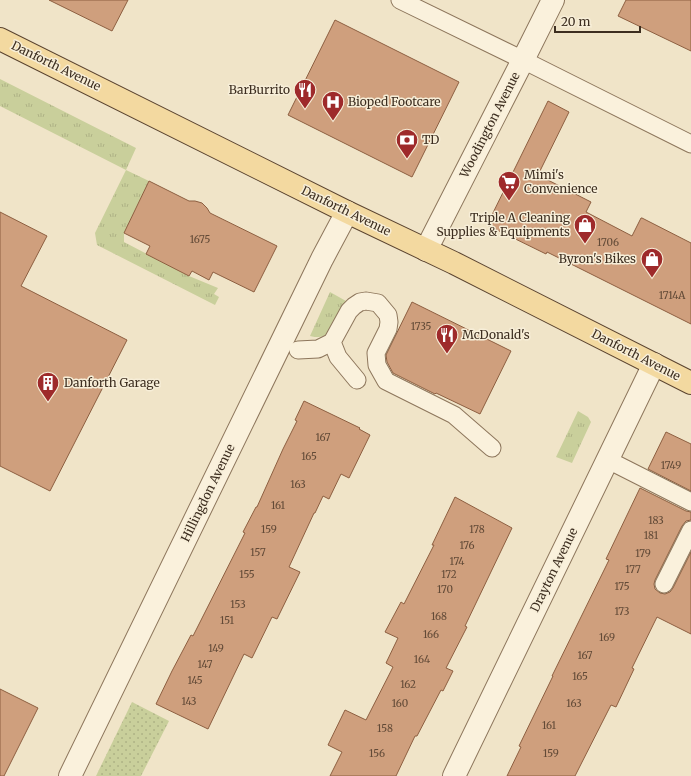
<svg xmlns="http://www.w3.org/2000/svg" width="691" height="776" viewBox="0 0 691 776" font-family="Merriweather,serif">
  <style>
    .grass { fill: url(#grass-tufts) }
    .park { fill: url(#park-dots) }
    .building { fill: #cf9f7d; stroke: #8d5f41 }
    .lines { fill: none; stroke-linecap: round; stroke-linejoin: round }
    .lane-casing { stroke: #8d765c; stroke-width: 19 }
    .street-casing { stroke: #8d765c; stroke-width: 24 }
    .primary-casing { stroke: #5b4430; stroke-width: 24 }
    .lane { stroke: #faf1dc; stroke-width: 17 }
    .street { stroke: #faf1dc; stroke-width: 22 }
    .primary { stroke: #f3d9a0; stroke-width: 22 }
    .labels { text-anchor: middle; stroke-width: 3; stroke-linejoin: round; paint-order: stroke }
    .number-label { font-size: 10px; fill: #624a37 }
    .street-label { font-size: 12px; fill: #3d2e20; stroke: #f7eed8 }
    .poi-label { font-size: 12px; fill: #3d2e20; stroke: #f7eed8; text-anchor: start }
  </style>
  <defs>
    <pattern id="grass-tufts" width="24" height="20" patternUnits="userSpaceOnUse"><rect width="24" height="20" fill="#c9cf9b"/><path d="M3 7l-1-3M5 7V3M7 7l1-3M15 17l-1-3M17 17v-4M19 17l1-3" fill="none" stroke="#aeb285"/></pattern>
    <pattern id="park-dots" width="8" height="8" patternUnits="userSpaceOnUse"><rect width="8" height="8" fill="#c9cf9b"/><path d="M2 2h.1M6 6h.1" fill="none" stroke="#aeb285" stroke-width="1.8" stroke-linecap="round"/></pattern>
  </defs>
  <rect width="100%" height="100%" fill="#f0e4c8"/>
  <path class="grass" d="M0,79L136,148L126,170L149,181L124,233V242L189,276L218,288L214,294L219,297L215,305L97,245L95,233L126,170L0,106Z
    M330,292L346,301C341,312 334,336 319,337C316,337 313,337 310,336Z
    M578,411L588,417L591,422L572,463L556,457Z"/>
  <path class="park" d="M132,702L169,721L141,776H96Z"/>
  <path class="building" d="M49,0H128L112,31Z
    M626,0H691V51L618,16Z
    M335,20L459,82L412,177L288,115Z
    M548,101L569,112L538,175L591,202L586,212L632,236L641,218H642L691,243V324L547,252L546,254L487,225Z
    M149,181L189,201H195L202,203L207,208L210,213L277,246L254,292L213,272L209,280L192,271L189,276L146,254L150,246L124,233Z
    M0,212L47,236L21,286L127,340L50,491L0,466Z
    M412,302L511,351L480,414L436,393L435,394L393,373L387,362L386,355Z
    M304,401L360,428L359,429L370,435L349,478L341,474L329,499L323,496L315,513H314L289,567L300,572L277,619L272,617L252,658L244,654L208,729L156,704L172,671L191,635L193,636L245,533L243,532L256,507H257L283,449L297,421L295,420Z
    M666,432L691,444V491L648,469Z
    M640,488L686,511L691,512V520L686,521L682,526L655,580L654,584L655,589L660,593L665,594L670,592L673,588L691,552V634L657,617L632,668L634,669L616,707L611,705L575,776H507L521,747L519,746L553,676H552L609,560L606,559Z
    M455,497L512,528L465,626L467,627L446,668L453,671L443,691L441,690L417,736H415L396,776H330L342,752L328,745L345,710L366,720L393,667L386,663L398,638L385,632L401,602L404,604L434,545H432Z
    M0,689L38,708L4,776H0Z"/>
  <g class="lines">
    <g class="lane-casing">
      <path id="lane" d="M400,0L523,60L691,144
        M332,342L338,357L357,380
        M298,350L318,349L332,342L349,311L354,306L360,302L366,301L378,303L388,315L389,322L388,329L376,353L377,365L386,381L454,415L492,448
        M608,460L691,502
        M664,584L691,530"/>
    </g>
    <g class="street-casing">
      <path id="street" d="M426,250L523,60L553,0
        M70,776L322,259L347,212
        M454,776L654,364"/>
    </g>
    <g class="primary-casing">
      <path id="primary" d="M0,39L347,212L454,263L691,383"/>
    </g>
    <use href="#lane" class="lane"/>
    <use href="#street" class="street"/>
    <use href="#primary" class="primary"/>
  </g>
  <defs>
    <g id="restaurant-pin" transform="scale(1.15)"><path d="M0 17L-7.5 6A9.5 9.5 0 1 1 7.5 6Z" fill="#9e2a2b" stroke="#f7eed8"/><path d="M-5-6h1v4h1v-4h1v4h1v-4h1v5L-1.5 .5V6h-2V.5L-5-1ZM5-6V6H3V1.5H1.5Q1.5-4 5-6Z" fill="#fff"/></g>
    <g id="hospital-pin" transform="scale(1.15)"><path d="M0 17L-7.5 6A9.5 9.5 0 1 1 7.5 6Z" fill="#9e2a2b" stroke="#f7eed8"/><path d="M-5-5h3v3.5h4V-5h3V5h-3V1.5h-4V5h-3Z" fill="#fff"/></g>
    <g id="bank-pin" transform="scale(1.15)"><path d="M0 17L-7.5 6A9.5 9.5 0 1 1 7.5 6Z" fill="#9e2a2b" stroke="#f7eed8"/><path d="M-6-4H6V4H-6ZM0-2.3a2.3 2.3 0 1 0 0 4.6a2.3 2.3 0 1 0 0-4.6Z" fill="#fff"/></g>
    <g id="supermarket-pin" transform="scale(1.15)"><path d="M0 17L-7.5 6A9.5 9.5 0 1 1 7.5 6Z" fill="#9e2a2b" stroke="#f7eed8"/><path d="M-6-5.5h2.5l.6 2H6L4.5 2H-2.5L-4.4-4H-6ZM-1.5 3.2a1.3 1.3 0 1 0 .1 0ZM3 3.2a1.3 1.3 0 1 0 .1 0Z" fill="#fff"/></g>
    <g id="shop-pin" transform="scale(1.15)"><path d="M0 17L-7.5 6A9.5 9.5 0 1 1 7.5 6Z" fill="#9e2a2b" stroke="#f7eed8"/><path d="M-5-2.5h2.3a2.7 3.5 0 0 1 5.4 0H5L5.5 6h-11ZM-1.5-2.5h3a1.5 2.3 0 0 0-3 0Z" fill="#fff"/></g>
    <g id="building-pin" transform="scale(1.15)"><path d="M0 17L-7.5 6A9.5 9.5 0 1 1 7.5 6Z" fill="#9e2a2b" stroke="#f7eed8"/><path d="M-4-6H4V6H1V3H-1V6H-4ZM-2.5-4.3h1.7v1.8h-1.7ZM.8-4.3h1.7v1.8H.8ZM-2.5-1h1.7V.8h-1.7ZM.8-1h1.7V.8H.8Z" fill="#fff"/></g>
  </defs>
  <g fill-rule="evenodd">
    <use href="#restaurant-pin" x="305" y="90"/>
    <use href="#hospital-pin" x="333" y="102"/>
    <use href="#bank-pin" x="407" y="140"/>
    <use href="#supermarket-pin" x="509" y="182"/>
    <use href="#shop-pin" x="585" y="225"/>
    <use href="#shop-pin" x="652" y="259"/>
    <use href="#restaurant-pin" x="447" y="335"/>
    <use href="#building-pin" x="48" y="383"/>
  </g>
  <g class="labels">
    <g class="number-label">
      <text x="200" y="243">1675</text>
      <text x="608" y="246">1706</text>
      <text x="672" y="299">1714A</text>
      <text x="421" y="330">1735</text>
      <text x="323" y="441">167</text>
      <text x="309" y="460">165</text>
      <text x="671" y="469">1749</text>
      <text x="298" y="488">163</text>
      <text x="278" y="509">161</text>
      <text x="656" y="524">183</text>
      <text x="269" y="533">159</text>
      <text x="477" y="533">178</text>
      <text x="651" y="539">181</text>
      <text x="467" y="549">176</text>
      <text x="258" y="556">157</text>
      <text x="643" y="557">179</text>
      <text x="457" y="565">174</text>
      <text x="633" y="573">177</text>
      <text x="247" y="578">155</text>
      <text x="449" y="578">172</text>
      <text x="622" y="590">175</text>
      <text x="445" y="593">170</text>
      <text x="238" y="608">153</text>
      <text x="622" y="615">173</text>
      <text x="439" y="620">168</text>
      <text x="227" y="624">151</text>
      <text x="431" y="638">166</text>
      <text x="607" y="641">169</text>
      <text x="216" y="652">149</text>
      <text x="585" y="659">167</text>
      <text x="422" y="663">164</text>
      <text x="205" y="668">147</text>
      <text x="580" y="680">165</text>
      <text x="195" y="684">145</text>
      <text x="408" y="688">162</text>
      <text x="189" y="705">143</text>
      <text x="400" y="707">160</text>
      <text x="574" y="707">163</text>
      <text x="549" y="729">161</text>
      <text x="385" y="732">158</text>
      <text x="377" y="757">156</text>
      <text x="551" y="757">159</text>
    </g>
    <g class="street-label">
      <text transform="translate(56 66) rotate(26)" y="4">Danforth Avenue</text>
      <text transform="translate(490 125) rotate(-63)" y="4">Woodington Avenue</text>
      <text transform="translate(346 211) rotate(26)" y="4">Danforth Avenue</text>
      <text transform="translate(636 355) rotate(27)" y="4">Danforth Avenue</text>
      <text transform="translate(208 493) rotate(-64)" y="4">Hillingdon Avenue</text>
      <text transform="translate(554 570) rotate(-64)" y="4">Drayton Avenue</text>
    </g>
    <g class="poi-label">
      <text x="290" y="94" text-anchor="end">BarBurrito</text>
      <text x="348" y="106">Bioped Footcare</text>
      <text x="422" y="144">TD</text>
      <text x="524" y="179">Mimi's<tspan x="524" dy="14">Convenience</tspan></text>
      <text x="570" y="222" text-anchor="end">Triple A Cleaning<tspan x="570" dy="14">Supplies &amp; Equipments</tspan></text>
      <text x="636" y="263" text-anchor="end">Byron's Bikes</text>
      <text x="462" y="339">McDonald's</text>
      <text x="64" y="387">Danforth Garage</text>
    </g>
  </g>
  <path d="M555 26v6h85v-6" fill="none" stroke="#3d2e20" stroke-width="2"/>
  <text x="561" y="26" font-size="12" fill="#3d2e20" stroke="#f7eed8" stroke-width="3" paint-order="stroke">20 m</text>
</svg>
